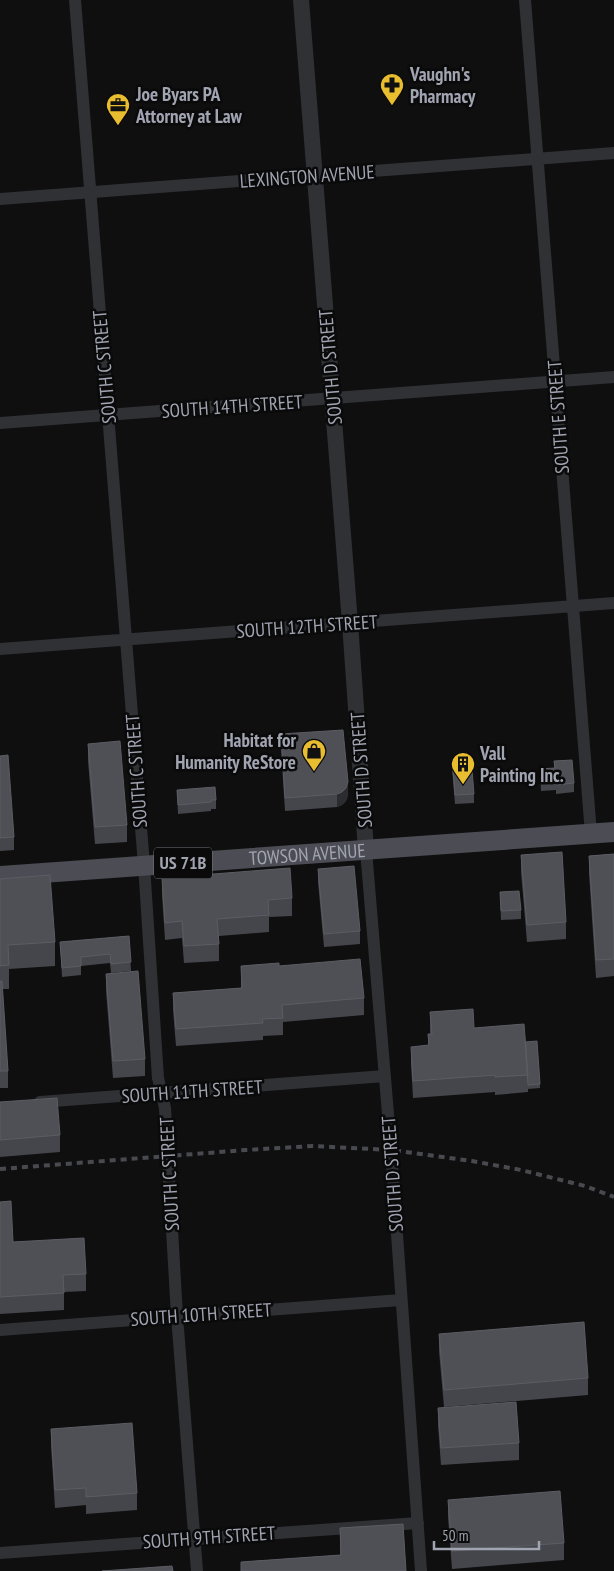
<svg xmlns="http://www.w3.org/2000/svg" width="614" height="1571" viewBox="0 0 614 1571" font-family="'PT Sans Narrow',sans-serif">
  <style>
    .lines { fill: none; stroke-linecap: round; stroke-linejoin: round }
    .minor { stroke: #303135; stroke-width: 12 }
    .tertiary { stroke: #303135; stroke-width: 16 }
    .primary { stroke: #4c4d54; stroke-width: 20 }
    .rail { stroke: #494a50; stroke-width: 4; stroke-dasharray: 6 5; stroke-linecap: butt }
    .wall { fill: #45464b }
    .shaded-wall { fill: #2b2c2f }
    .building { fill: #4f5056; stroke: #5c5d64 }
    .labels { text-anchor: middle; stroke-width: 5; stroke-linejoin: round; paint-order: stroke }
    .shield { fill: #0a0a0b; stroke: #74767f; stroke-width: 1 }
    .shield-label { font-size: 18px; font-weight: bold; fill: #a1a4b1 }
    .poi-label { font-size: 19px; font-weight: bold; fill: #a1a4b1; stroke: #0a0a0b; text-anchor: start }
    .street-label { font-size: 19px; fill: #a1a4b1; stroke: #0a0a0b }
  </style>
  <rect width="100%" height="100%" fill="#0f0f10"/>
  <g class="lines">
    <path class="minor" d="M75,0L144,865L158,1078L165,1108L177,1316L197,1571
      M525,0L591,834
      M0,199L614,153
      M0,423L614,377
      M0,649L614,603
      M366,850L391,1150L421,1571
      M40,1102L385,1076
      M0,1330L401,1300
      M0,1553L418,1523"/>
    <path class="tertiary" d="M301,0L350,623L366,850"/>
    <path class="primary" id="s1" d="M0,876L614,832"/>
    <path class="rail" d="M0,1169L246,1150L313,1146L391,1150L472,1161L521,1170L585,1186L614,1197"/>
  </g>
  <path class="wall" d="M281,734L348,795L346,801L342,805L337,807L285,811L281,748Z
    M88,744L127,825V842L95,844L88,761Z
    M0,756L14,837V850L0,851Z
    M452,759L474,794V803L455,804L452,768Z
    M554,761L574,783V792L556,794V790L541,791L540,769L554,768Z
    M177,790L216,800V809H211V811L178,814Z
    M614,854V976L596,978L589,873V856Z
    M521,855L566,922V939L527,942L521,872Z
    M318,869L360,931V944L324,947L318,882Z
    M162,878L292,898V916L269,917V932L219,936V961L184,963L182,938L165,940L162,895Z
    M0,879L55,942V966L9,969V989H2L8,1071V1088H0Z
    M500,892L521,910V919L501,920Z
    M129,936L131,971L111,973L110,963L81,966V975L62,977L60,942Z
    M241,966H279L364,998V1015L283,1022V1035L263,1036V1040L176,1046L173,1010V993L241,988Z
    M106,974L145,1059V1076L113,1078L106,991Z
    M430,1012L474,1028L525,1042L540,1084V1088L528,1089V1092L495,1095V1092L413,1098L411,1064V1047L428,1046V1034H430Z
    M0,1102L60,1135V1152L0,1157Z
    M0,1202L13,1242L86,1274V1291L64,1292V1310L0,1314Z
    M439,1334L588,1378V1395L444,1407L439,1351Z
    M438,1408L519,1443V1460L441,1465L438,1425Z
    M51,1429L137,1493V1510L86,1514V1505L55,1508L51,1446Z
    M448,1500L564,1543V1560L452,1569L448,1517Z
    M340,1528L406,1571H241V1562L340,1555Z"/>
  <path class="shaded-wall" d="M348,782V795L346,801L342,805L337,807V794Z"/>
  <path class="building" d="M343,730L348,782L346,788L342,792L337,794L285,798L281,734Z
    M120,741L127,825L95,827L88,744Z
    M8,755L14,837L0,838V756Z
    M471,758L474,794L455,795L452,759Z
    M572,760L574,783L556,785V781L541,783L540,769L555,768L554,761Z
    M215,787L216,800H211V802L178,805L177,790Z
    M562,852L566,922L527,925L521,855Z
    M614,854V959L596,960L589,856Z
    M354,866L360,931L324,934L318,869Z
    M290,868L292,898L268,900L269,915L217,919L219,944L184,946L182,921L165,923L162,878Z
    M50,875L55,942L8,945L9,965L0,966V879Z
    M519,891L521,910L501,911L500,892Z
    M129,936L131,962L111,964L110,954L81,957V966L62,968L60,942Z
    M360,959L364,998L282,1005L283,1018L262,1019L263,1023L176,1029L173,993L242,988L241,966L279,963V966Z
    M138,971L145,1059L113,1061L106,974Z
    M0,981H2L8,1071H0Z
    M473,1009L474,1028L524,1024L528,1075L495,1077V1075L413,1081L411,1047L429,1045L428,1034H432L430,1012Z
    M537,1041L540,1084L528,1085L525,1042Z
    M57,1098L60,1135L0,1140V1102Z
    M11,1201L13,1242L84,1238L86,1274L63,1275L64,1293L0,1297V1202Z
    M584,1322L588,1378L444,1390L439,1334Z
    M516,1402L519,1443L441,1448L438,1408Z
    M132,1423L137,1493L86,1497V1488L55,1490L51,1429Z
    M560,1491L564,1543L452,1551L448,1500Z
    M403,1524L406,1571H241V1562L341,1555L340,1528Z
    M172,1566L173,1571H102Z"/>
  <defs>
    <g id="pharmacy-pin" transform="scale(1.25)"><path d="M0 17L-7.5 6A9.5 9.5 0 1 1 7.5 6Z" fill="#e8bd2f" stroke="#0a0a0b"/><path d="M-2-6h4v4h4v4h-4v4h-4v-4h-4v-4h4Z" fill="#111"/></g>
    <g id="office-pin" transform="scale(1.25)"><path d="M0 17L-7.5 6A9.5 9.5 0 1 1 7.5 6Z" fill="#e8bd2f" stroke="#0a0a0b"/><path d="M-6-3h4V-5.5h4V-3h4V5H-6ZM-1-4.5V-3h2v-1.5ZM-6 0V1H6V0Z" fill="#111"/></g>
    <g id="shop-pin" transform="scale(1.25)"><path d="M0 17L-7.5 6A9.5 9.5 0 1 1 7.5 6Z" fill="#e8bd2f" stroke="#0a0a0b"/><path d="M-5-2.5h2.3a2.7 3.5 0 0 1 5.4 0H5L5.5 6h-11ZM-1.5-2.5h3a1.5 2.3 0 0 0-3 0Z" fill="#111"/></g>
    <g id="building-pin" transform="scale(1.25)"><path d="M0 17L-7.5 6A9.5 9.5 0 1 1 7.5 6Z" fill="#e8bd2f" stroke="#0a0a0b"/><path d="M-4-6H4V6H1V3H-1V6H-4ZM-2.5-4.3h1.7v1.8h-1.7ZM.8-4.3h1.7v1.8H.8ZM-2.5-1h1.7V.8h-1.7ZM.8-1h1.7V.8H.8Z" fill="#111"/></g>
  </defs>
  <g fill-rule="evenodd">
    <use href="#pharmacy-pin" x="392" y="85"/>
    <use href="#office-pin" x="118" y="105"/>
    <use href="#shop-pin" x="314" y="751"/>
    <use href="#building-pin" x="463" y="764"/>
  </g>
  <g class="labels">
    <rect class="shield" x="154" y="847.5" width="58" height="31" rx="4"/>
    <g class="shield-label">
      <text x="183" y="869">US 71B</text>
    </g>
    <g class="poi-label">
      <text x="410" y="81">Vaughn's<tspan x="410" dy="22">Pharmacy</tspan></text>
      <text x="136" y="101">Joe Byars PA<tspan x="136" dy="22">Attorney at Law</tspan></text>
      <text x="296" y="747" text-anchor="end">Habitat for<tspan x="296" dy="22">Humanity ReStore</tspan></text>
      <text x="480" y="760">Vall<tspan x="480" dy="22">Painting Inc.</tspan></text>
    </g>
    <g class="street-label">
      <text transform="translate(307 176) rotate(-4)" y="7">LEXINGTON AVENUE</text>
      <text transform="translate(104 367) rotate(-95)" y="7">SOUTH C STREET</text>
      <text transform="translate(330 367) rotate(-95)" y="7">SOUTH D STREET</text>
      <text transform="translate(232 406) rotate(-4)" y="7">SOUTH 14TH STREET</text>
      <text transform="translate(558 417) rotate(-94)" y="7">SOUTH E STREET</text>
      <text transform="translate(307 626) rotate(-4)" y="7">SOUTH 12TH STREET</text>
      <text transform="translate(361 770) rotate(-94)" y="7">SOUTH D STREET</text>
      <text transform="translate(136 771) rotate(-94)" y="7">SOUTH C STREET</text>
      <text dy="7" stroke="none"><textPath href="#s1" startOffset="308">TOWSON AVENUE</textPath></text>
      <text transform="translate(192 1091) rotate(-4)" y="7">SOUTH 11TH STREET</text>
      <text transform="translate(169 1174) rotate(-93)" y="7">SOUTH C STREET</text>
      <text transform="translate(392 1174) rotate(-94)" y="7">SOUTH D STREET</text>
      <text transform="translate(201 1314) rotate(-4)" y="7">SOUTH 10TH STREET</text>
      <text transform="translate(209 1537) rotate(-4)" y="7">SOUTH 9TH STREET</text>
    </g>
  </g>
  <path d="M434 1541v8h105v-8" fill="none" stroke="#a1a4b1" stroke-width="2.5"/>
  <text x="442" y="1541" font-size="15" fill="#a1a4b1" stroke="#0a0a0b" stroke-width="4" paint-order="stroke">50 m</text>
</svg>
